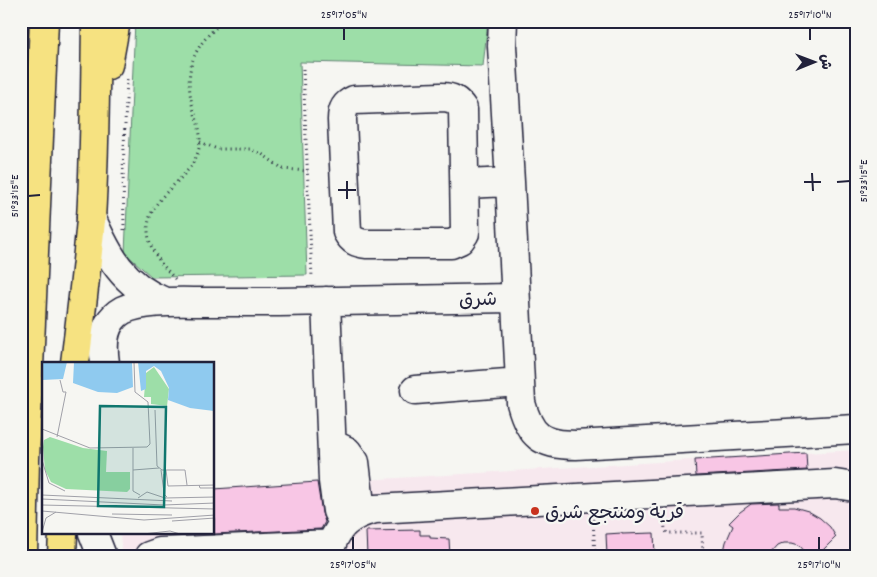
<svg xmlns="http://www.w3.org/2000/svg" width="877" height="577" viewBox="0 0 877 577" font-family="Dekko,'Playpen Sans Arabic',sans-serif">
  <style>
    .built { fill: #f7e8ee }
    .green { fill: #9ddea8; stroke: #608072 }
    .building { fill: #f8c6e5; stroke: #22223b }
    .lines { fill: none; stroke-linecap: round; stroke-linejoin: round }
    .minor-casing { stroke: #22223b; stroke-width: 31 }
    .highway-casing { stroke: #22223b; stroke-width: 31 }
    .path { stroke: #22223b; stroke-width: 3; stroke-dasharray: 1 4; stroke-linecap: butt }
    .minor { stroke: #f6f6f2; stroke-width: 28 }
    .highway { stroke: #f6e281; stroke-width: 28 }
    .ticks { fill: none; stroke: #22223b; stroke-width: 2 }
    .poi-dot { fill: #c8321e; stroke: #f6f6f2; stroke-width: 2 }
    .labels { text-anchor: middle; stroke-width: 4.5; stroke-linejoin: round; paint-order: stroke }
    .street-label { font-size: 20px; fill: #22223b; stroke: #f6f6f2 }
    .poi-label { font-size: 20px; fill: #22223b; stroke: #f6f6f2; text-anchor: start }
    .inset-road { fill: none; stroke: #a1a1a9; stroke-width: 1 }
    .view { fill: #0f766e; fill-opacity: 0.15; stroke: #0f766e; stroke-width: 2.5 }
    .inset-edge { fill: none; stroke: #22223b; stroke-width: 2.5 }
    .neatline { fill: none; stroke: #22223b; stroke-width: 2 }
    .ticks-label { font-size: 12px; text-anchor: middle; fill: #22223b }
  </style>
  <rect width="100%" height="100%" fill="#f6f6f2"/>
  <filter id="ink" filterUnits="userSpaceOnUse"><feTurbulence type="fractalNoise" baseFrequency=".02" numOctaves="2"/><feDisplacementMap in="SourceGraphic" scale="10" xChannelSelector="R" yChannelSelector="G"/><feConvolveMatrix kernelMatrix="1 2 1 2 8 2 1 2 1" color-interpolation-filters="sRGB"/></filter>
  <g filter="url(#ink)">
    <path class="built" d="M856,450V556H122L120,533H214V489Z"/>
    <path class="green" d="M135,21H488L483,66L300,62L307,275L152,277L125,253Z"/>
    <path class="building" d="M806,453L807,470L696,476L695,460Z
      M317,482L322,513L325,522L321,529L214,534V489Z
      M779,503V507H794L808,511L820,518L830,527L836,537L817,556H809L799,545L792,543H784L777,546L768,556H731V552L724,551L726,542L733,526L729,523L740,512L751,504Z
      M420,530V535H430V538L449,539L450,556H367L366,531Z
      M622,533V534L654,533L655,556H607L606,534Z"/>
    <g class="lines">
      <g class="minor-casing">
        <path id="minor" d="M503,21L502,46L510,182L521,403C530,436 541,445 576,445L856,429
          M441,97C452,97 457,100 463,109L465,233L460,240L451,244H367C357,243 352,241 347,232L342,120C342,109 345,104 354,100Z
          M465,184L510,182
          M91,217C108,256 123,285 165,302
          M326,301L333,481L337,511L344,524
          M105,363C102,343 103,321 123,310C143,300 181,302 202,302C228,302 253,302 279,302C357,301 436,299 515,298
          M415,390L519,382
          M332,444L347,451L355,462L361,512
          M93,533L102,556
          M149,556L160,552L331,544
          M328,556C335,528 347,515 375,509L835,484L854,487"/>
      </g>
      <g class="highway-casing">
        <path id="highway" d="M108,65L116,21
          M75,363C81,315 87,267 91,219C95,153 95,87 96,21
          M23,556L25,460L44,21
          M62,556L63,533"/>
      </g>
      <path class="path" d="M303,69L312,278
        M200,142L217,149H250L262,154L283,169L308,171
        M124,230L123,170L127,79
        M175,279C161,263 147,249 148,227C150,195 189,181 198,152C203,136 198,123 193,108C183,70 193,45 224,21
        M664,517L665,530L667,533H702L703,556
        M593,519L595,556"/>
      <use href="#minor" class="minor"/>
      <use href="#highway" class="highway"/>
    </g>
  </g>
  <path class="ticks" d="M344,28V40M810,28V40M812,173L813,191M347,181V199M804,182H821M837,182L850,181M338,190H356M28,196L40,195M353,537V550M819,537V550"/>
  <circle class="poi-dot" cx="535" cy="511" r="5"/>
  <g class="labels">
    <g class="street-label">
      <text transform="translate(478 298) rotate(-1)" y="7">شرق</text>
    </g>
    <g class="poi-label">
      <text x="545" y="518">قرية ومنتجع شرق</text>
    </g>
  </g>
  <g transform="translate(42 362)">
    <rect width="172" height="172" fill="#f6f6f2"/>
    <path d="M112,5L127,27L125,44L109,42V35H102L104,11ZM8,75L41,86L65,89L64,110H88V127L85,130L24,127L9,120L3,108L1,85L2,78Z" fill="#9ddea8"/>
    <path d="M0,0H25L21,17L0,18ZM32,0H90L91,25L75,31L56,30L31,21ZM96,0H172V49L148,46L126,38L127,26L119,9L112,4L104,9V27L99,29Z" fill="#8fcaef"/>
    <path class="inset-road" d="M113,48L115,104L120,108H143L145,123M0,67L48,86L105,85L108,82L106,40L93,30L92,0M15,75L24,30H21L18,18M91,86V129L98,133M0,98L7,121L23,129M91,108L117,106M119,108L122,130M124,108L126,124L173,123M122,112V132L125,135M157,123L158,126H173M0,133L130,139M96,136L105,130L123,136L173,135M0,137L122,143L173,141M0,143L173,147M0,149L102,158L173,153M70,152L130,153M130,159L173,156M0,170L4,156L14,150M101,172L128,169L138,172"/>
    <path class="view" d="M58,44L124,45L122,145L56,144Z"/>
    <rect width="172" height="172" class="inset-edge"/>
  </g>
  <rect width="877" height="577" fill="none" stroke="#f6f6f2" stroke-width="55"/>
  <g transform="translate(814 62) rotate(89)" stroke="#f6f6f2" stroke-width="4" paint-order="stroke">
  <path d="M0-4L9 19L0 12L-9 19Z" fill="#22223b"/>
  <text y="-8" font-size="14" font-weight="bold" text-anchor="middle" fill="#22223b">ش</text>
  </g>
  <rect x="28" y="28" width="822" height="522" class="neatline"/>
  <g class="ticks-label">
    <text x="344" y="18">25°17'05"N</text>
    <text x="810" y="18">25°17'10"N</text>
    <text transform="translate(863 181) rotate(-90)" y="4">51°33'15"E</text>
    <text transform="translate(14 196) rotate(-90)" y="4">51°33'15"E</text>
    <text x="353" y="568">25°17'05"N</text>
    <text x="819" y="568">25°17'10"N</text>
  </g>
</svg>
